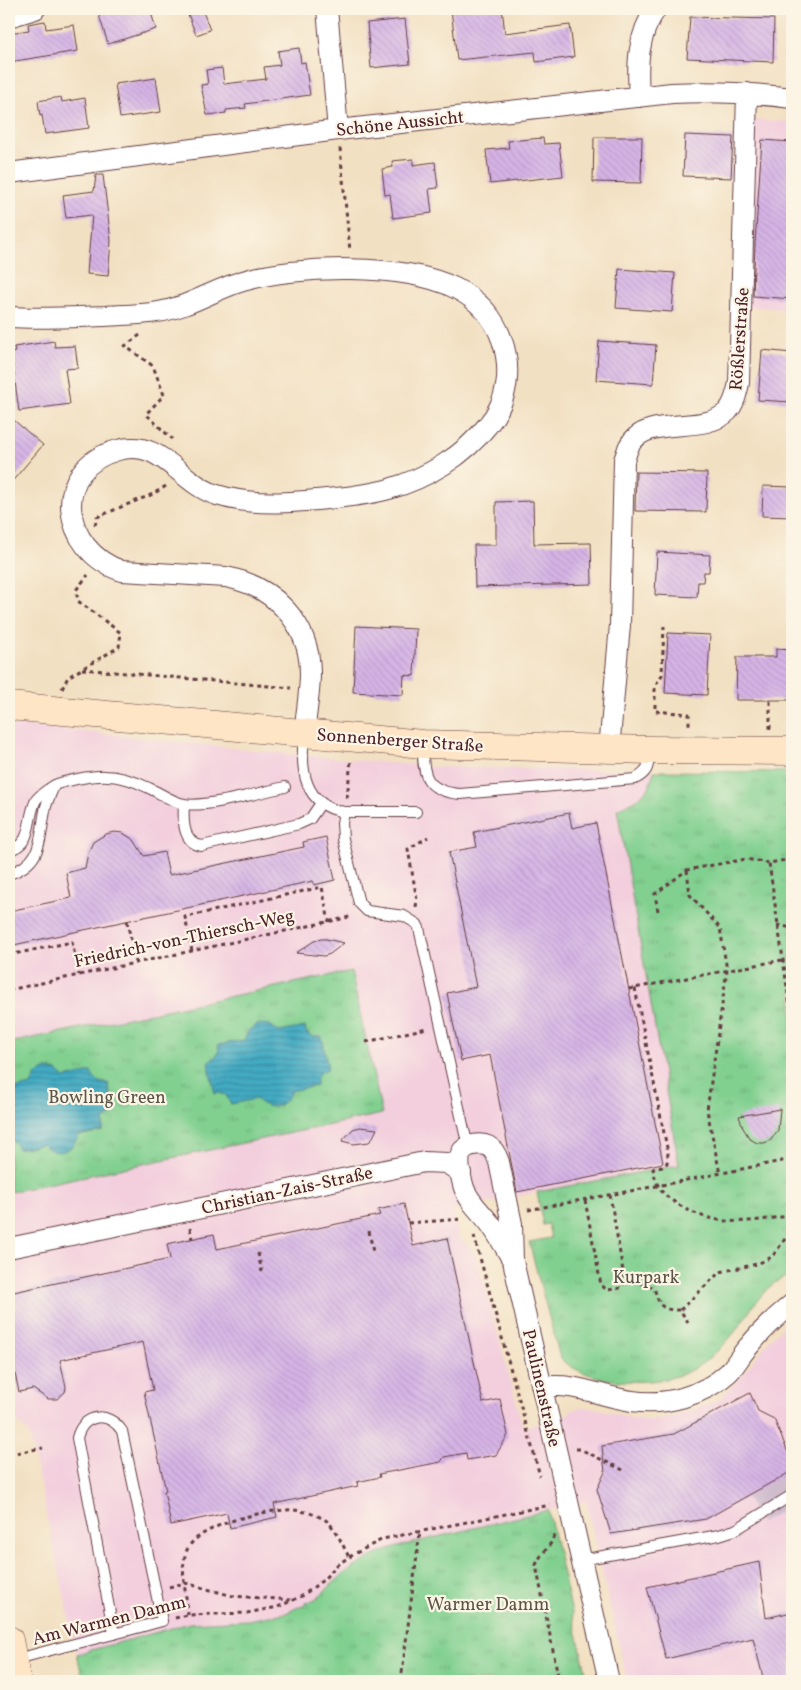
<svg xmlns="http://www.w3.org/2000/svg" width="801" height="1690" viewBox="0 0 801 1690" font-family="Vollkorn,serif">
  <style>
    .built { fill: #f3cfde }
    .industrial { fill: #cfbdce }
    .grass { fill: url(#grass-tufts); stroke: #66785e }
    .water { fill: url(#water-rules); stroke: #466476 }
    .building { fill: url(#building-back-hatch) }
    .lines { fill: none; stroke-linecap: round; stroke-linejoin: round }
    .service-casing { stroke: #633c42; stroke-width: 12 }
    .minor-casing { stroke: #633c42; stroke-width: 22 }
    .secondary-casing { stroke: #633c42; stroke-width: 29 }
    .path { stroke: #633c42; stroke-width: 3; stroke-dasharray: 4 4; stroke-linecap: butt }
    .service { stroke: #fff; stroke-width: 10 }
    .minor { stroke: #fff; stroke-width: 20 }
    .secondary { stroke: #fde5c5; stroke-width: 28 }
    .labels { text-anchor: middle; stroke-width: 4.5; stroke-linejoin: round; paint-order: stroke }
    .street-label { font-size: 18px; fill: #4a1f2b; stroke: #fcf5e5 }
    .park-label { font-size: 18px; fill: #5a5449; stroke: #fcf5e5 }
  </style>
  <defs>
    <pattern id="grass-tufts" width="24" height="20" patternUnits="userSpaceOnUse" patternTransform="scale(1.25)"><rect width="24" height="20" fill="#81d090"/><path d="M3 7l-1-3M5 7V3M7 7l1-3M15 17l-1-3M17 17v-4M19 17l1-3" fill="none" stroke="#71b27c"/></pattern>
    <pattern id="water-rules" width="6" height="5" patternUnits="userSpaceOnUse" patternTransform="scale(1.25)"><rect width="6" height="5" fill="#42aac2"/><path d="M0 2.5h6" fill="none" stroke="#398a9e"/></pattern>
    <pattern id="building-back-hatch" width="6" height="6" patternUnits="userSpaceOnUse" patternTransform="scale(1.25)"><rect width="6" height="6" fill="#d6b4e6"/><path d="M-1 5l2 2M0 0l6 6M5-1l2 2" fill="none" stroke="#b99ac5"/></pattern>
  </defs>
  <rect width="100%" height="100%" fill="#fcf5e5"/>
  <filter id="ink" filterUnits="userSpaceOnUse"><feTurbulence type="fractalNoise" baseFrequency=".02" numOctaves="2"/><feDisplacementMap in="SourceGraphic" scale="10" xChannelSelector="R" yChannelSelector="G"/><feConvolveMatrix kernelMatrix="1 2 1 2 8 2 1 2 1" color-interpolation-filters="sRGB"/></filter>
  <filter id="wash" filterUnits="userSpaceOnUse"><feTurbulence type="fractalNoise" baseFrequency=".0096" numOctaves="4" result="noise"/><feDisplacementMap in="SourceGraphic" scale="20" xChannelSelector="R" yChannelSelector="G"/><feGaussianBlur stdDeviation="1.12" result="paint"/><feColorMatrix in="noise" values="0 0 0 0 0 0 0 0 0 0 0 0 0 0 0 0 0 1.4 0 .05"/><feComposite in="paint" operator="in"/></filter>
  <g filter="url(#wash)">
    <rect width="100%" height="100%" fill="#f2e0c2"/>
    <path class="built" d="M754,120L792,122V310L747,306Z
      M21,725L289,754L433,767L654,771L649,788L636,800L617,809L679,1165L537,1192L453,1210L459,1238L473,1250L478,1261L523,1428L567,1415L571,1410L583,1407L596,1408L632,1418L648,1420L666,1419L692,1411L720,1399L743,1375L769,1340L792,1319V1681H627L586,1501L408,1544L382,1552L366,1560L342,1575L317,1598L286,1613L248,1620L190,1623L77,1654L29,1434L17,1421L9,1385V727Z"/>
    <path class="industrial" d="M792,1471V1504L761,1523L746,1497Z"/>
    <path class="grass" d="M654,771L792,772V1274C786,1277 778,1280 772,1285C758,1296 745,1319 734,1333C700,1374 672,1384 620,1381C602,1380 572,1371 560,1358L529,1242L551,1238L548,1224L543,1225L537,1192L679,1165L617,809L636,800L649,788Z
      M351,971L382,1114L9,1192V1043Z
      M548,1510L588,1681H83L77,1654L190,1623L248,1620L286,1613L317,1598L342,1575L366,1560L382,1552L408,1544Z"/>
    <path class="water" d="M259,1024L270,1025L279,1032L305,1027L306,1032L312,1037H322L328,1069C319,1071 315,1077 316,1086L291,1091C284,1108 269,1112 256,1099L231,1104L226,1095L219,1093L215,1094L208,1062L215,1058L219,1050L218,1045L244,1040L249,1030Z
      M46,1069L57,1071L65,1078L91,1072C94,1081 100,1083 108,1083L115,1114L110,1116L104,1120L103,1131L78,1136C72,1153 55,1157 43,1144L18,1149L15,1143L9,1139V1090L31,1085L36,1075Z"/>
    <g id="blocks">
      <path class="building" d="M119,9H150L156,29L108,44L99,15Z
        M186,9H202L210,30L196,35Z
        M451,9H502L505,33L570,25L574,57L536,62L535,52L457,60Z
        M690,17L774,19L773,62L687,58Z
        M405,19L410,64L371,68L367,23Z
        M45,21L46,29L74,25L78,51L9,62V33L29,30L28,24Z
        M299,48L301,63L305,62L310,95L245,104L246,108L226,110V113L207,115L201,85L208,84L206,70L222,68L224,84L266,79L264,67L280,65L278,51Z
        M156,78L161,112L120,118L115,84Z
        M61,97L62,102L85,98L89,128L45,134L42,115L40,116L38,101Z
        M685,135L733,137L731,178L683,176Z
        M594,137H642L641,183L593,182Z
        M543,138L544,144L559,143L563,176L490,184L486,150L509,148L508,141Z
        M762,140L792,142V299L753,296L755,244Z
        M413,159V165L435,162L438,188L429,189L432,213L393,218L390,194L385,195L382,169L393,167L392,161Z
        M96,175H103L111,241L108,276L87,274L92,215L66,218L63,195L94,191Z
        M619,269L675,273L672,312L616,308Z
        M54,341L55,347L75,346L78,368L65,369L70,404L19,411L11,353L15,352L14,347Z
        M599,341L656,345L653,384L596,380Z
        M762,350L792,353V402L758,400Z
        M9,416L43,445L9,485Z
        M636,472L707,473L706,512L635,511Z
        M763,486L792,487V517L762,516Z
        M533,501L534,544L591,543L592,584L475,587L474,545H496V502Z
        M657,552L710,555L709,572H704L703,582H698L697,597L655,595Z
        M356,626L416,629L414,676L404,675L403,695L353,692Z
        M668,633L710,635L707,695L665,693Z
        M776,649L792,650V700H736L737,657H776Z
        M569,813L572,828L596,823L663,1163L517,1192L490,1055L461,1061L447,993L476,987L449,852L477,847L474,832Z
        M114,832L123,833L134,840L144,856L164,852L169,875L304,847L303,842L326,837L335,880L314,885L313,881L9,946V911L71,898L66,873L85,868L88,853L93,842L106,834Z
        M321,939H326L344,943L330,954L324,956L296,953L314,941Z
        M780,1109L778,1130L770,1141L764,1143H757L750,1139L743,1128L739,1116Z
        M360,1127L377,1129L372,1139L369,1142L354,1144L342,1141L353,1129Z
        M404,1204L413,1246L447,1238L483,1403L500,1399L508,1435L496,1455L467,1460L466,1453L444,1457L441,1462L379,1474L380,1477L357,1482L358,1486L274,1504L277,1517L230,1528L227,1513L171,1525L164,1491H166L144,1392L153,1390L143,1342L60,1360L66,1387L65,1392L57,1399H48L33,1389L19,1392L9,1346V1293L170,1259L167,1244L214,1234L217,1249L380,1215L378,1210Z
        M750,1393L758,1411L774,1419L792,1462V1471L706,1519L611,1534L597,1489L605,1472L602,1446L674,1434Z
        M759,1562L766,1618L792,1612V1681H764L753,1638L666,1659L647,1587Z"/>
    </g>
  </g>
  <g filter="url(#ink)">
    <use href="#blocks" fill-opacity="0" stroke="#633c42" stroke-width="1"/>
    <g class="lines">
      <g class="service-casing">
        <path id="service" d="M304,735C300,770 304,805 344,812H416
          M423,744C422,776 426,791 460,794L635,779C649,772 648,766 650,751
          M184,804C183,819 182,843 202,846L299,824L310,819L321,803
          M344,812L342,823L343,839L359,903L367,911L404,916L417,924L419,928L465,1134L469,1146
          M9,850C34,844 26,819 36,800C39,796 43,793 47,790C51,788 53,785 57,784C94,774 115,771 149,788C160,793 172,802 184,804C207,808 261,792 285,787
          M9,874C43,862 39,841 45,811C46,803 51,794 54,786
          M581,1560L719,1535L735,1530L792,1495
          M14,1660C63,1646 113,1635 162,1621L122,1431C108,1410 83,1414 77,1438L114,1634"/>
      </g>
      <g class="minor-casing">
        <path id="minor" d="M327,9L338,130
          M9,17L35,9
          M639,97C637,66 637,35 656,9
          M9,173L338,130L672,93C712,91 752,93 792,98
          M9,317C41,319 73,317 105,316C122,315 141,315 158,312C189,307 213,290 243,281C296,265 405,263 455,288C477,299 494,317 502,340C512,370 508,401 488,425C464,456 427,478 389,489C372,494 354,496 336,498C297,502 255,507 217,495C179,483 162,438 118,450C49,468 61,551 122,571L226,577C273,586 310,623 310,673C310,693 306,714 304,734
          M609,750L620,625L624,460C626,456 627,450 629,446C647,413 704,436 728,411C735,403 737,392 739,383L747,93
          M9,1248L424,1162L447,1163L461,1173
          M513,1261C506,1249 499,1236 491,1225C482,1213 469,1202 464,1188C461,1178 457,1163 461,1153C465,1145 480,1142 488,1146C494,1149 497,1156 499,1162L512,1224L513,1261L609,1681
          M543,1387C574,1382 602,1397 632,1401C665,1406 703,1396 728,1373C736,1365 741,1354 749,1346C762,1330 776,1317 792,1304"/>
      </g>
      <g class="secondary-casing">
        <path id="secondary" d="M9,706L423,744L650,750L792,751
          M9,1640L17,1681"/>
      </g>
      <path class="path" d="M340,148L350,251
        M140,335L125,346L153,366L164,395L146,414L172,439
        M95,525L97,517L153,494L166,486
        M664,626L662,675L655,686V711L689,714V728
        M82,669L291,688
        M62,689L68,677L119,647L121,633L78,601L76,590L88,575
        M770,729V700
        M347,798L351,760
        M792,859L769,863L792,1021
        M687,870L690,895L720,928L727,970L707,1110L720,1174
        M416,907L417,900L408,849L428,837
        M658,911L655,894L687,870L746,859L769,863
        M127,921L136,963
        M777,925L792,928
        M192,951L185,917L322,887L329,922
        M9,955L72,942L79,975
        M635,988L668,1153L667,1163L662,1167L653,1169C657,1189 662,1194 679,1205C717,1228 747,1222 788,1216L792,1220
        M629,989L782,960
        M9,990L341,919L353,916
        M366,1042L427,1028
        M585,1200L601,1285L607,1290L621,1288L625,1281L624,1277L610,1195
        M528,1210L657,1186L792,1159
        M408,1223L462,1219
        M190,1228L192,1239
        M369,1231L373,1252
        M474,1236L540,1476
        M258,1253L262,1272
        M625,1281L640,1283L654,1288C660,1306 660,1310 680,1310L688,1322
        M680,1310L720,1272L757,1264L772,1257L792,1229
        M576,1449H580L623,1470
        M9,1454L43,1448
        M554,1535C551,1548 541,1552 536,1565L559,1681
        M169,1587L185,1583L233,1596L292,1600
        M188,1615C187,1597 179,1567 187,1550C197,1525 269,1508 294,1510C305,1511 318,1515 327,1521C336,1529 343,1546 349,1557
        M175,1618L188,1615L247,1613L278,1607L302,1596L323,1580L338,1564L356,1553L383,1539L550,1505
        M401,1681L420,1531"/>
      <use href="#service" class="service"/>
      <use href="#minor" class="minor"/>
      <use href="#secondary" class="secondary"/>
    </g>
  </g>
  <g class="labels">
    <g class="street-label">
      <text transform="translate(400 123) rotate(-6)" y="6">Schöne Aussicht</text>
      <text transform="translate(739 339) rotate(-86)" y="6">Rößlerstraße</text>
      <text transform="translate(400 740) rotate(4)" y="6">Sonnenberger Straße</text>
      <text transform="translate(184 938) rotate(-12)" y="6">Friedrich-von-Thiersch-Weg</text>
      <text transform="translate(287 1190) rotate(-12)" y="6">Christian-Zais-Straße</text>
      <text transform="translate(542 1388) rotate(77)" y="6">Paulinenstraße</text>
      <text transform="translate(109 1620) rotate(-14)" y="6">Am Warmen Damm</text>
    </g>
    <g class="park-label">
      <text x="107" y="1103">Bowling Green</text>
      <text x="646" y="1283">Kurpark</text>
      <text x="488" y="1610">Warmer Damm</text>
    </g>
  </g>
  <rect width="801" height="1690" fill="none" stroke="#fcf5e5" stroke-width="30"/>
</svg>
